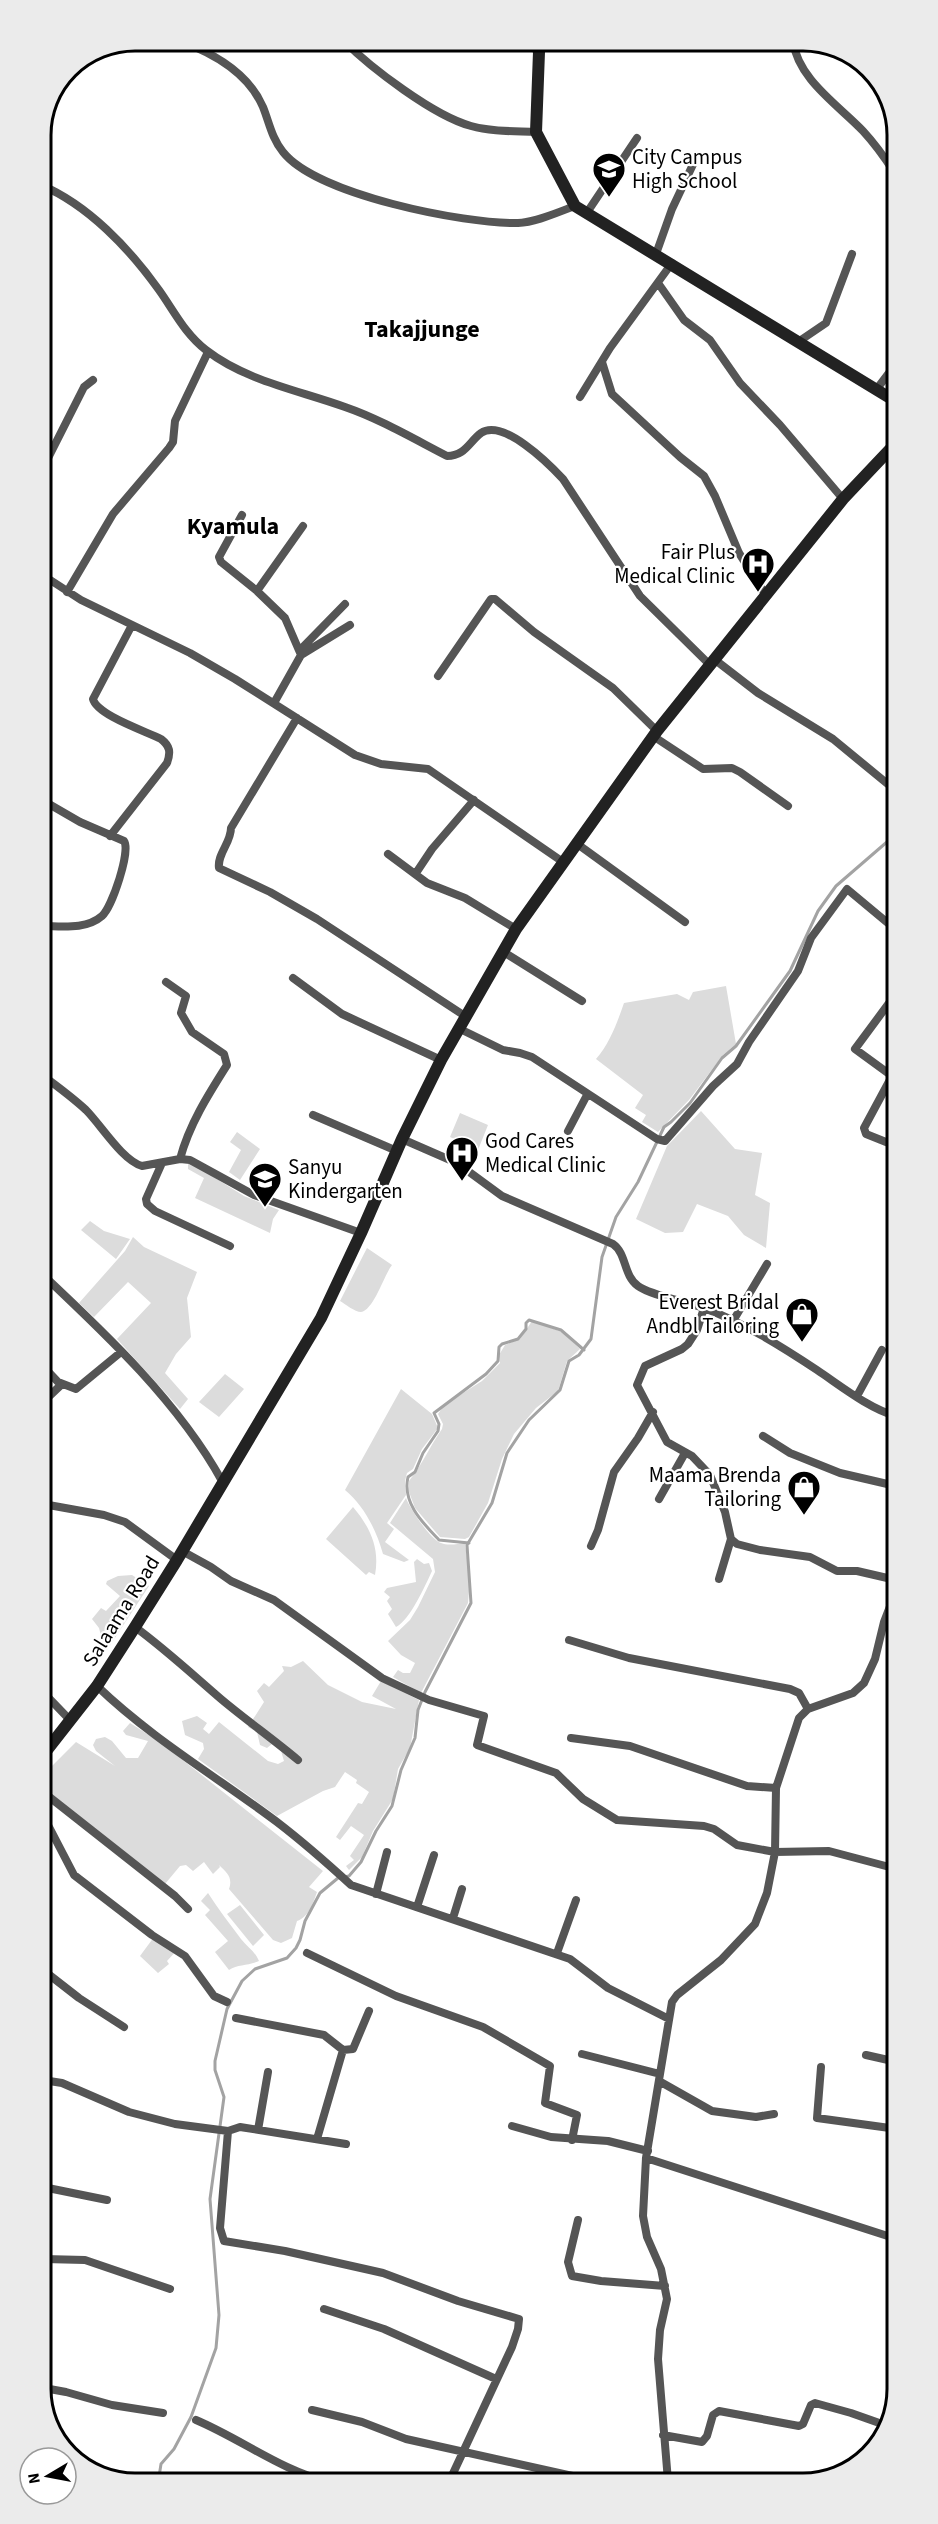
<svg xmlns="http://www.w3.org/2000/svg" width="938" height="2524" viewBox="0 0 938 2524" font-family="'Source Sans 3',sans-serif">
  <style>
    .green { fill: #dcdcdc }
    .lines { fill: none; stroke-linecap: round; stroke-linejoin: round }
    .stream { stroke: #a3a3a3; stroke-width: 3 }
    .street { stroke: #555; stroke-width: 8 }
    .secondary { stroke: #222; stroke-width: 12 }
    .labels { text-anchor: middle; stroke-width: 4.5; stroke-linejoin: round; paint-order: stroke }
    .poi-label { font-size: 21px; fill: #000; stroke: #fff; text-anchor: start }
    .street-label { font-size: 21px; fill: #000; stroke: #fff }
    .quarter-label { font-size: 24px; font-weight: bold; fill: #000; stroke: #fff }
    .rim { fill: none; stroke: #000; stroke-width: 3 }
  </style>
  <rect width="100%" height="100%" fill="#fff"/>
  <path class="green" d="M726,986L736,1044L723,1055L689,1100L658,1132L642,1122L646,1115L635,1108L643,1095L596,1059C610,1043 617,1023 624,1003L677,994L689,1000L693,992Z
    M701,1111L735,1149L762,1153L755,1195L770,1203L766,1248L744,1235L728,1216L697,1204L683,1232L665,1233L636,1219L667,1146Z
    M460,1113L488,1125L478,1150L450,1137Z
    M237,1132L260,1149L240,1180L229,1172L241,1150L230,1142Z
    M188,1161L244,1196L279,1210L273,1219L270,1233L195,1198L204,1178L188,1169Z
    M90,1221L104,1231L130,1239L116,1259L81,1230Z
    M133,1237L144,1247L197,1272L187,1298L191,1337L176,1354L165,1373L188,1399L180,1409L117,1339L151,1303L128,1282L94,1317L79,1303L125,1251Z
    M367,1248L392,1265C384,1275 374,1310 361,1312C355,1312 345,1304 340,1301Z
    M532,1321L562,1332L580,1349L567,1361L558,1391L536,1408L514,1434L502,1459L488,1503L469,1537L465,1539L440,1537L415,1508L409,1492V1481C422,1465 430,1446 442,1429L443,1424L438,1414L444,1405L482,1381L500,1363L499,1355L505,1345L520,1339Z
    M225,1374L244,1389L219,1417L199,1402Z
    M401,1389L432,1414L438,1428L422,1449L413,1469L407,1473L405,1481L406,1495L387,1523L394,1529L385,1542L409,1560L404,1562L383,1554C376,1529 364,1506 345,1490Z
    M406,1498C410,1509 431,1540 441,1543C448,1546 457,1544 465,1543L470,1580L468,1603L421,1693L393,1677L398,1670L403,1673H410L415,1663L401,1655L388,1641L410,1620L418,1607L435,1572L433,1559L390,1523Z
    M353,1507C370,1527 380,1548 375,1575L369,1572L366,1575L326,1539Z
    M417,1559L424,1564L429,1563L432,1571C425,1586 410,1620 396,1627L388,1614L392,1609L387,1601L390,1597L384,1592L387,1588L416,1582L414,1562Z
    M132,1575L149,1586L107,1650L97,1643L101,1636L99,1628L92,1619L101,1608L106,1611L120,1596L106,1584L107,1581L118,1576Z
    M303,1661L328,1685L362,1702L396,1709L372,1696L381,1681L419,1700L410,1748L398,1769L393,1799L373,1831L362,1857L349,1870L346,1866L354,1860L350,1856L364,1835L351,1826L340,1840L336,1837L358,1803L362,1804L369,1792L356,1783L357,1780L345,1772L335,1787L323,1791L277,1816L198,1759L204,1749L203,1743L185,1735L182,1721L197,1716L207,1723L203,1729L209,1734L219,1722L268,1761L278,1764L284,1761L281,1751L272,1744L267,1748L260,1745L257,1732L248,1727L264,1702L257,1691L264,1683L269,1687L284,1671L282,1666L291,1667Z
    M130,1723L160,1742L323,1871L309,1887L317,1892C313,1903 309,1917 297,1921L292,1938L281,1943L273,1940L229,1889C233,1877 227,1873 219,1865L220,1867L213,1874L204,1862L193,1871L186,1865L180,1866L165,1884L43,1789V1775L76,1742L115,1766L96,1751L93,1745L96,1739L105,1737L112,1741L126,1758H138L148,1741L126,1735L123,1731Z
    M208,1893C218,1909 230,1924 241,1939C247,1947 255,1951 259,1961C248,1966 238,1964 229,1970L215,1952L228,1941L205,1915L210,1910L201,1901Z
    M240,1905L264,1935L253,1946L227,1914Z
    M154,1937L178,1949L167,1961L169,1964L158,1973L140,1956Z"/>
  <g class="lines">
    <path class="stream" d="M469,1543L439,1540C423,1523 402,1503 408,1477L415,1472L423,1453L438,1431L439,1424L434,1413L486,1374L498,1361L499,1347L502,1344L518,1339L526,1329V1323L529,1320L561,1330L584,1350
      M158,2483L161,2464L174,2449L191,2417L216,2348L219,2315L210,2199L224,2097L215,2070V2061L227,2009L242,1981L255,1969L287,1958L296,1948L300,1940L305,1921L320,1893L338,1878L349,1876L361,1862L376,1831L392,1806L401,1770L415,1738L418,1710L425,1692L471,1603L467,1545L492,1503L507,1453L529,1420L560,1390L569,1361L579,1355L591,1339L602,1257L616,1217L638,1182L664,1127L671,1122L690,1103L722,1058L736,1046L790,971L818,911L836,886L895,835"/>
    <path class="street" d="M180,41C213,53 248,72 263,107C269,122 272,139 283,152C317,195 464,224 518,223C537,222 558,212 575,206
      M344,41C371,68 434,116 471,126C492,132 515,131 536,132
      M778,41L793,42
      M793,41C798,79 837,104 863,131C875,144 885,158 894,172
      M41,185C88,205 129,248 159,290C174,311 185,334 206,350C246,381 298,390 345,407C380,419 414,439 447,456C465,456 469,442 481,433C503,418 549,464 563,479L640,596L710,665
      M586,214L637,138
      M656,254L672,209L696,158
      M658,283L684,320L710,340L740,383L780,425L843,499
      M798,342L826,323L852,254
      M602,362L612,394L680,457L704,476L715,496L739,553L765,594
      M876,390L895,365
      M580,397L610,348L672,263
      M41,472L84,387L93,380
      M242,515L219,557L221,562L257,591
      M41,574L81,600L190,653L235,679L355,755L381,764L428,769L563,862
      M67,592L113,514L169,448L173,442L175,421L208,352
      M300,650L345,604
      M301,655L285,618L257,591L303,526
      M714,659L758,693L833,739L895,790
      M438,676L491,599H495L534,632L613,688L657,731
      M274,703L301,655L350,625
      M297,718L231,828C231,843 217,854 219,868L270,892L317,919L465,1016
      M653,736L703,769L732,768L740,772L788,806
      M42,800L80,822L124,841C131,851 112,907 102,916C86,930 61,926 42,926
      M110,836L167,763C171,752 170,746 161,739C145,731 97,715 93,699L132,625
      M576,843L685,922
      M388,854L427,883L465,898L516,929
      M416,873L432,849L474,800
      M502,951L582,1001
      M293,978L342,1014L441,1060
      M166,982L186,996L181,1013L192,1032L224,1054L227,1065C208,1095 189,1125 180,1159
      M895,995L855,1049L892,1076L864,1128L866,1134L896,1146
      M458,1028L503,1050L520,1053L532,1057L657,1139L665,1141L713,1086L737,1064L749,1042L798,971L811,938L847,889L895,929
      M42,1075C57,1086 72,1097 86,1110C101,1125 122,1160 142,1166L180,1159L190,1160L254,1195L361,1233
      M313,1115L397,1151
      M568,1131L587,1095
      M402,1139L457,1163L502,1196L613,1244C627,1254 623,1275 638,1286C652,1296 686,1301 704,1308C744,1323 781,1346 817,1370C841,1386 868,1408 896,1416
      M162,1163L146,1199L147,1204L155,1211L230,1246
      M896,1262L890,1272L896,1281
      M42,1274C107,1335 179,1403 222,1481
      M704,1308L697,1330L688,1344L682,1349L645,1366L637,1385L667,1442L692,1456L710,1475L725,1512L731,1539L737,1544L760,1550L810,1557L837,1571H857L896,1580
      M733,1321L767,1264
      M42,1365L58,1382L76,1389L121,1352
      M857,1396L882,1350
      M42,1403L62,1384
      M763,1436L790,1453L840,1473L896,1486
      M659,1499L685,1453
      M43,1504L104,1515L125,1522L177,1560
      M591,1546L598,1530L614,1472L638,1438L653,1412
      M182,1551L211,1567L231,1581L274,1600L382,1678L429,1700L484,1716L477,1745L556,1773L583,1799L617,1820L704,1826L714,1829L737,1845L775,1852L829,1851L897,1869
      M719,1579L731,1539
      M135,1627C165,1649 192,1674 221,1699C246,1720 273,1739 298,1760
      M569,1640L629,1658L790,1689L799,1693L808,1709
      M97,1686C151,1738 217,1777 277,1822C303,1842 327,1863 351,1885L570,1959L608,1988L669,2019
      M43,1692L69,1719
      M571,1738L630,1746L747,1786L776,1788
      M43,1792L175,1896L188,1909
      M43,1824L48,1825L74,1875L152,1935L185,1956L214,1996L227,2002
      M376,1894L387,1852
      M417,1907L434,1855
      M453,1918L462,1889
      M307,1953L396,1996L483,2027L550,2066L545,2103L577,2115L572,2140
      M557,1953L576,1900
      M43,1970L79,1998L124,2027
      M236,2018L324,2035L343,2050L353,2049L369,2011
      M582,2054L660,2074
      M866,2055L897,2062
      M821,2067L817,2118L897,2129
      M43,2080L62,2083L129,2112L175,2124L228,2131L240,2127L346,2144
      M659,2081L712,2111L756,2117L774,2114
      M512,2126L551,2137L608,2141L648,2151
      M258,2130L268,2072
      M228,2131L220,2228L224,2241L285,2251L383,2273L458,2301L519,2319L518,2329L512,2347L449,2482
      M317,2139L343,2050
      M646,2158L897,2239
      M43,2187L107,2200
      M578,2220L568,2262L572,2276L601,2281L665,2286
      M44,2259L85,2260L170,2289
      M324,2309L384,2329L496,2379
      M44,2388L66,2392L112,2405L163,2413
      M312,2410L362,2422L406,2439L595,2481
      M196,2420C241,2439 282,2471 329,2482
      M663,2435L702,2442L707,2436L713,2415L719,2411L799,2426L803,2424L811,2405L815,2403L851,2413L885,2425
      M668,2481L658,2359L660,2330L667,2299L661,2269L647,2237L643,2216L646,2158L672,2002L677,1995L721,1960L755,1924L767,1893L775,1852L776,1788L799,1718L808,1709L853,1693L864,1683L875,1659L884,1622L896,1591"/>
    <path class="secondary" d="M535,41L539,52L536,132L575,206L895,401
      M43,1755L97,1686L135,1627L177,1560L321,1318L361,1233L402,1139L441,1060L516,929L657,731L843,499L895,444"/>
  </g>
  <defs>
    <g id="school-pin" transform="scale(1.725)"><path d="M0 17L-7.5 6A9.5 9.5 0 1 1 7.5 6Z" fill="#000" stroke="#fff"/><path d="M0-5L7-2L0 1L-7-2ZM-4 1L0 2.5L4 1V4Q0 6-4 4Z" fill="#fff"/></g>
    <g id="hospital-pin" transform="scale(1.725)"><path d="M0 17L-7.5 6A9.5 9.5 0 1 1 7.5 6Z" fill="#000" stroke="#fff"/><path d="M-5-5h3v3.5h4V-5h3V5h-3V1.5h-4V5h-3Z" fill="#fff"/></g>
    <g id="shop-pin" transform="scale(1.725)"><path d="M0 17L-7.5 6A9.5 9.5 0 1 1 7.5 6Z" fill="#000" stroke="#fff"/><path d="M-5-2.5h2.3a2.7 3.5 0 0 1 5.4 0H5L5.5 6h-11ZM-1.5-2.5h3a1.5 2.3 0 0 0-3 0Z" fill="#fff"/></g>
  </defs>
  <g fill-rule="evenodd">
    <use href="#school-pin" x="609" y="169"/>
    <use href="#hospital-pin" x="758" y="564"/>
    <use href="#hospital-pin" x="462" y="1153"/>
    <use href="#school-pin" x="265" y="1179"/>
    <use href="#shop-pin" x="802" y="1314"/>
    <use href="#shop-pin" x="804" y="1487"/>
  </g>
  <g class="labels">
    <g class="poi-label">
      <text x="632" y="164">City Campus<tspan x="632" dy="24">High School</tspan></text>
      <text x="735" y="559" text-anchor="end">Fair Plus<tspan x="735" dy="24">Medical Clinic</tspan></text>
      <text x="485" y="1148">God Cares<tspan x="485" dy="24">Medical Clinic</tspan></text>
      <text x="288" y="1174">Sanyu<tspan x="288" dy="24">Kindergarten</tspan></text>
      <text x="779" y="1309" text-anchor="end">Everest Bridal<tspan x="779" dy="24">Andbl Tailoring</tspan></text>
      <text x="781" y="1482" text-anchor="end">Maama Brenda<tspan x="781" dy="24">Tailoring</tspan></text>
    </g>
    <g class="street-label">
      <text transform="translate(121 1611) rotate(-58)" y="7">Salaama Road</text>
    </g>
    <g class="quarter-label">
      <text x="422" y="337">Takajjunge</text>
      <text x="233" y="534">Kyamula</text>
    </g>
  </g>
  <path d="M0 0H938V2524H0ZM135 51H803A84 84 0 0 1 887 135V2389A84 84 0 0 1 803 2473H135A84 84 0 0 1 51 2389V135A84 84 0 0 1 135 51Z" fill="#ebebeb" fill-rule="evenodd"/>
  <path class="rim" d="M135 51H803A84 84 0 0 1 887 135V2389A84 84 0 0 1 803 2473H135A84 84 0 0 1 51 2389V135A84 84 0 0 1 135 51Z"/>
  <g transform="translate(48 2476) rotate(260)"><circle r="28" fill="#ffffff" stroke="#999999" stroke-width="1.5"/>
  <path d="M0-4.5L10 22L0 15L-10 22Z" fill="#000000"/>
  <text y="-9" font-size="16" font-weight="bold" text-anchor="middle" fill="#000000">N</text>
  </g>
</svg>
